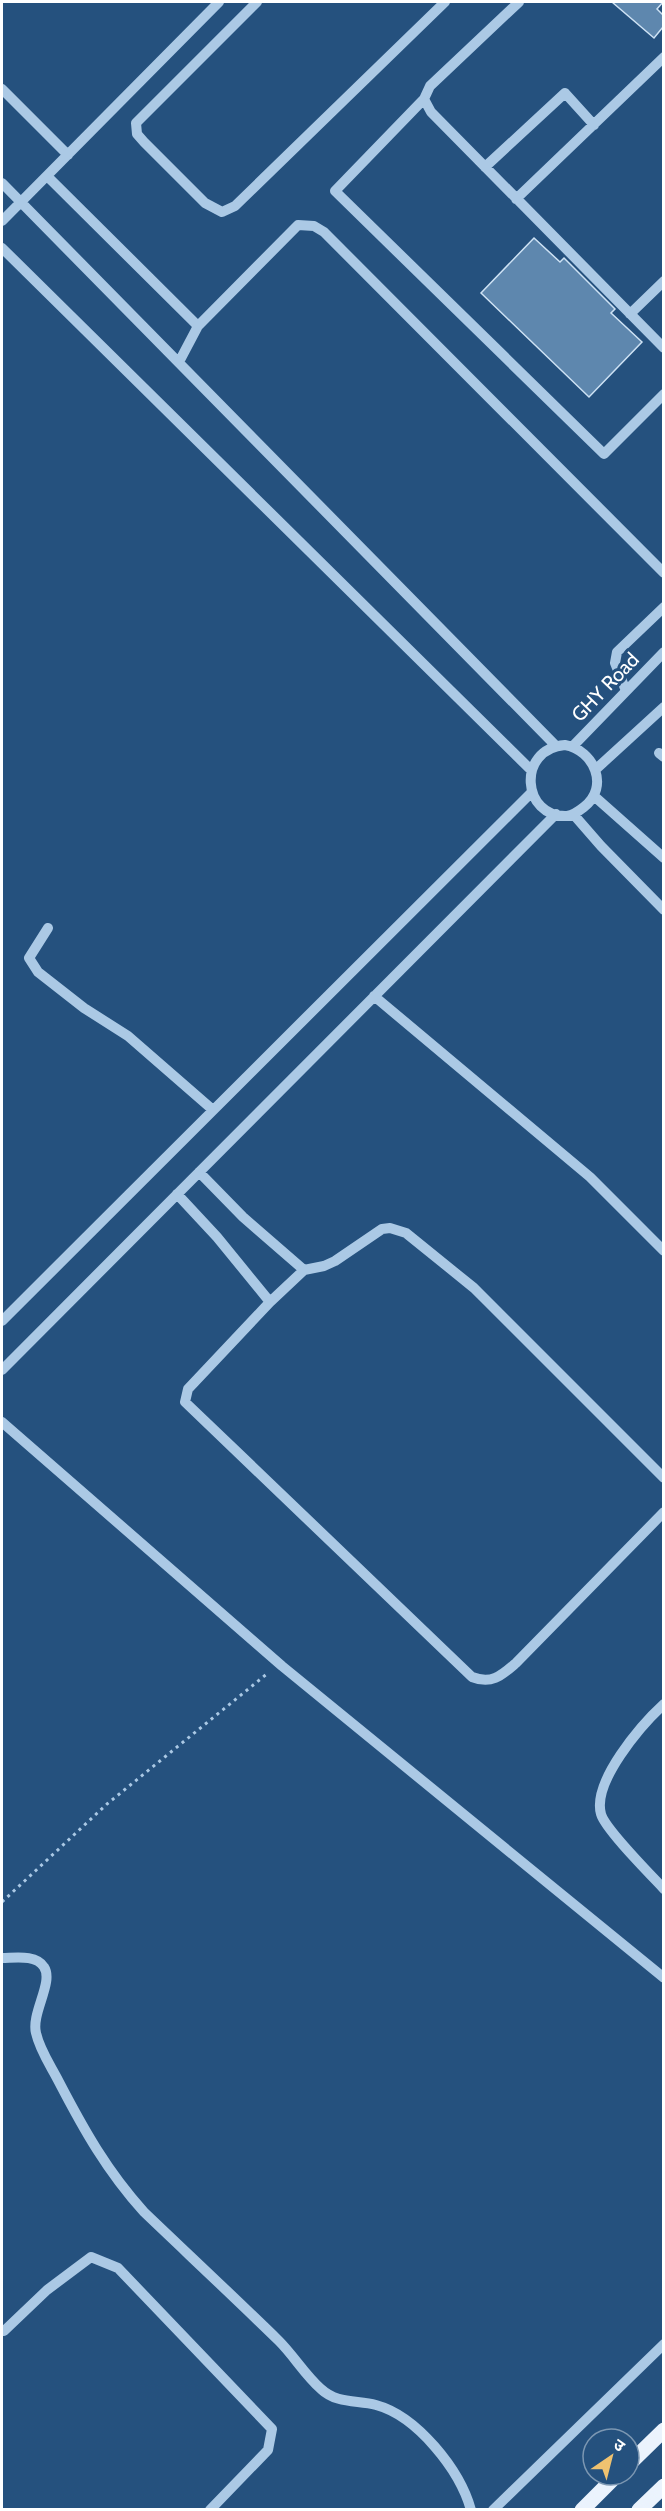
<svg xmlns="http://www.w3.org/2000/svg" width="665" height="2511" viewBox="0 0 665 2511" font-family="Cabin,'Noto Sans Devanagari',sans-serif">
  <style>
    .building { fill: #5e87ae; stroke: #cee2f4; stroke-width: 1.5 }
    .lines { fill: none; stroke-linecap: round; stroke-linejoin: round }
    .path { stroke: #abc9e5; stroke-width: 3; stroke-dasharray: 3 4.5; stroke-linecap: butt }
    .minor { stroke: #abc9e5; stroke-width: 10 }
    .major { stroke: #ebf3fd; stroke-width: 15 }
    .labels { text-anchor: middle; stroke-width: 6; stroke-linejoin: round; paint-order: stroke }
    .street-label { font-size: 20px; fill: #fff; stroke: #25517e }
  </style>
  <rect width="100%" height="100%" fill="#25517e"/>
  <path class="building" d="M612,2H663L657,9L663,15V27L654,38Z
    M534,238L560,262L564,258L615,309L611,313L642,342L589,397L481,293Z"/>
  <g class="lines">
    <path class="path" d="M2,1902L107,1804L268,1673"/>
    <path class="minor" d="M257,2L136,123L137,134L144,142L205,203L222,212L235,206L445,2
      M519,2L430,86L424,99L335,191L604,454L664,394
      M2,89L68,155
      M424,99L431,112L664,348
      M485,167L565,93L594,125
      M47,176L198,326
      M2,183L556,746
      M516,199L664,57
      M2,221L219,2
      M2,248L531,770
      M630,314L664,281
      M179,362L198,326L298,225L314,226L324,232L664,573
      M626,691L615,663L617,652L664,607
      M565,745C594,750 610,787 584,807C579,811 574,815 567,816C522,818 516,749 565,745Z
      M573,746L664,652
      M659,753L664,757
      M595,770L664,707
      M594,796L664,858
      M574,815L601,846L664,910
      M48,928L29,958L38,972L84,1008L128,1036L213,1110
      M374,996L590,1177L664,1251
      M199,1172L243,1217L304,1270
      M177,1194L217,1237L270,1302
      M2,1321L532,792
      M2,1370L556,814
      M2,1422L282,1666L664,1978
      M664,1478L474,1288L406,1233L390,1228L382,1229L335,1261L324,1266L304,1270L270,1302L188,1389L185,1402L472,1677C492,1685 502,1675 516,1663L664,1512
      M664,1704C641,1725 592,1782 601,1814C605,1829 651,1875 664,1889
      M2,1958C14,1958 36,1954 44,1967C54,1982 31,2013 36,2033C40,2051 51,2066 59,2082C84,2130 107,2171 144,2212C189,2255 234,2297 279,2341C294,2356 305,2375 321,2389C337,2404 357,2400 376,2405C417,2416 460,2470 471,2510
      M2,2330L4,2331L47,2290L91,2257L118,2268L272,2429L268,2450L210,2510
      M493,2510L664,2344"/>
    <path class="major" d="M629,2464L664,2430
      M582,2510L617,2475
      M639,2510L664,2486"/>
  </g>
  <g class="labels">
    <g class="street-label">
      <text transform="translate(605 687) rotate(-46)" y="7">GHY Road</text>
    </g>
  </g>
  <rect width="665" height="2511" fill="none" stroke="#ffffff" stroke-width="6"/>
  <g transform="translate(611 2457) rotate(35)"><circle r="28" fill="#25517e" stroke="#7c97b2" stroke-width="1.5"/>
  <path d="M0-4.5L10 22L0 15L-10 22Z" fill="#efc270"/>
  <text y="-9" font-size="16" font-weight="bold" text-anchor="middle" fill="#ffffff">उ</text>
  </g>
</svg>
